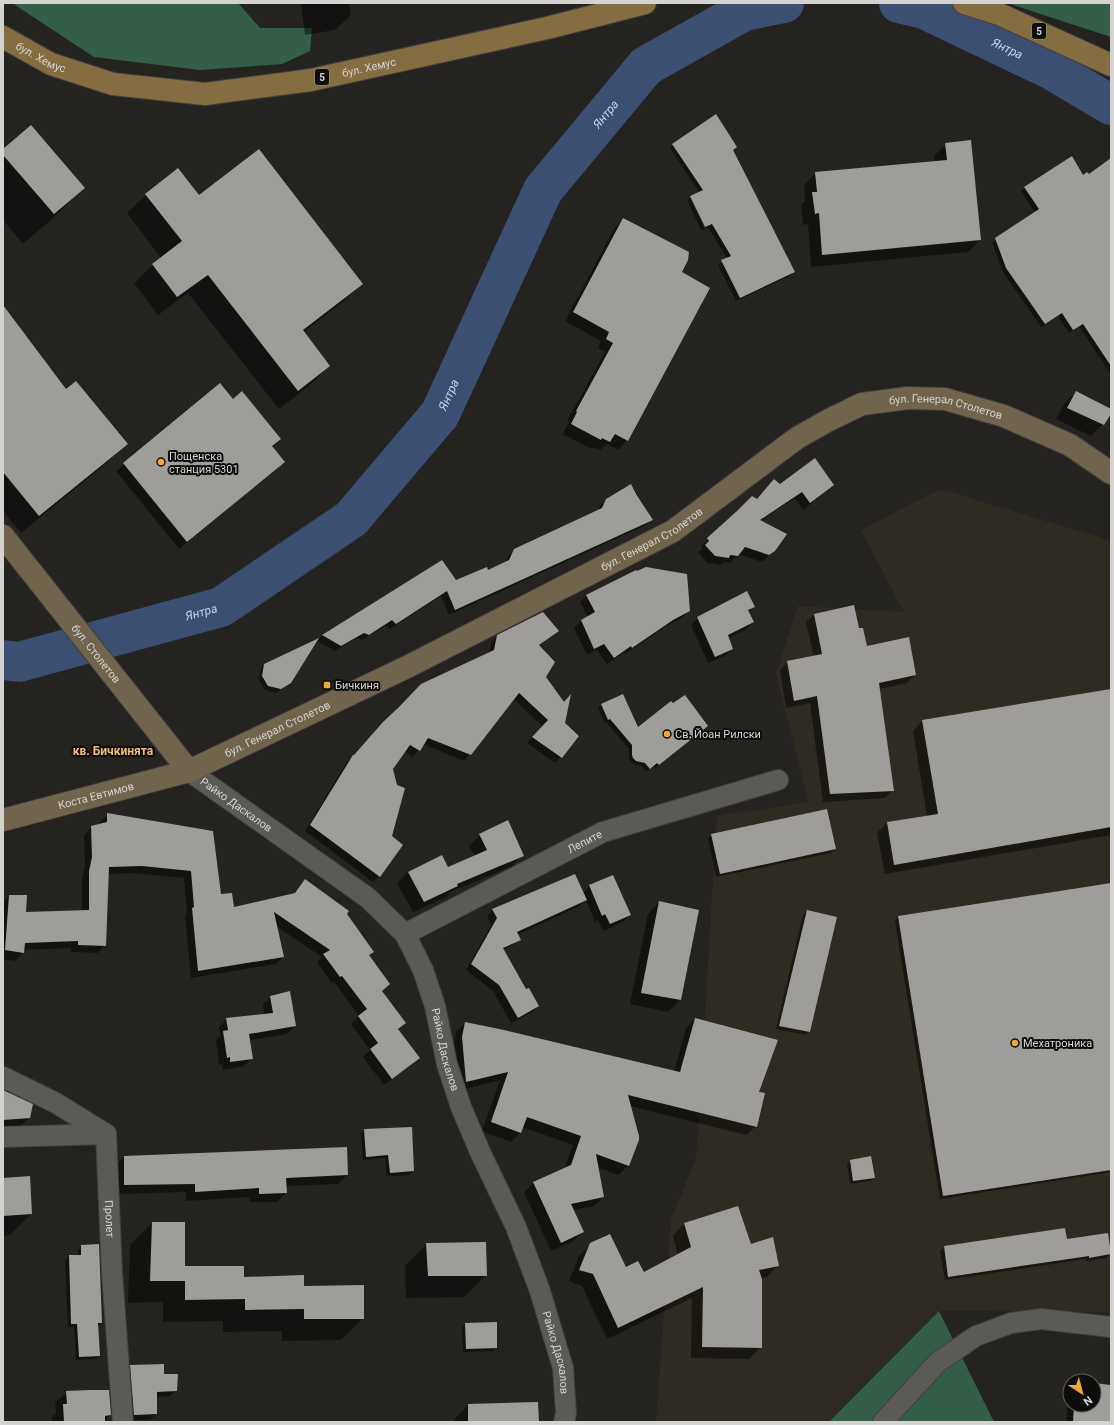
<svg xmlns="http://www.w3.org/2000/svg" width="1114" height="1425" viewBox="0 0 1114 1425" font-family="Roboto,sans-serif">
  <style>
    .built { fill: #2f2b22 }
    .forest { fill: #335f48 }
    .shadow { fill: #0007 }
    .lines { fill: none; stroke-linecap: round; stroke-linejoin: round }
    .river { stroke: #3a4f71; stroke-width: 40 }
    .building { fill: #9f9d99 }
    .street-casing { stroke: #41403e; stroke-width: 22 }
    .secondary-casing { stroke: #41403e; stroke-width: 24 }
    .primary-casing { stroke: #41403e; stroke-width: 24 }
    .street { stroke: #5c5a56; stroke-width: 20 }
    .secondary { stroke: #71644c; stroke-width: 22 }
    .primary { stroke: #856d42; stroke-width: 22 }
    .poi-dot { fill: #eea83c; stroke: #0e0d0b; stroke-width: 1.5 }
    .labels { text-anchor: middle; stroke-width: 4; stroke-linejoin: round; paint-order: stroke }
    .shield { fill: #0e0d0b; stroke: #999896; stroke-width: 1 }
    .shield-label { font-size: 10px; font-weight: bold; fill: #d4d3d1 }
    .street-label { font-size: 11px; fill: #d4d3d1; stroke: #0e0d0b }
    .poi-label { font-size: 11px; fill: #d4d3d1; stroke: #0e0d0b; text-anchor: start }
    .water-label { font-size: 12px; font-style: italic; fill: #c0d6fa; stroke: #0e0d0b }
    .neighbourhood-label { font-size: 12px; font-weight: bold; fill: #efbe7c; stroke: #0e0d0b }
  </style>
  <rect width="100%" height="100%" fill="#252320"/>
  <path class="built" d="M940,489L1105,539L1111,543V1312L939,1311L829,1422H656L671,1219L696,1159L717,816L808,802L776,674L798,606L904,612L861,530Z"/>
  <path class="forest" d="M12,3H238L260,28H312L310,51L282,64L200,70L94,57Z
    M1007,3H1111V37Z
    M939,1311L994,1422H829Z"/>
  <path class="shadow" d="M301,3H349L351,15L335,30L305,35Z
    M673,144L732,150L794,272L790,276L736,301L718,265L727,259L708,227L706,228L691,197L699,192L670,148Z
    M946,144L980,240L968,252L811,267L808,224L803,225L801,205L805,201L804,185L816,173L935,162L934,156Z
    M3,150L83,188L53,218L23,244L3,220Z
    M1072,158L1083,176L1089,175L1111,161V375L1079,326L1069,333L1058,316L1041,327L1003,272L992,243L1035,213L1021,191L1024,188Z
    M146,195L199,196L362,283L343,302L303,332L329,366L310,385L279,409L188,293L158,315L134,283L153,265L161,258L127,213Z
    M690,198L705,229L701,230L687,200Z
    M623,220L681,273L627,440L618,450L607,444L600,450L593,447L591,449L563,434L569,422L567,421L605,352L598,348L601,341L565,321L614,229Z
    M3,307L66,390L126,444L109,461L21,533L3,511Z
    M220,385L233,400L280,439L271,447L276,469L179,549L116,471Z
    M1076,392L1111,410L1103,424L1091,436L1056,419L1064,404Z
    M780,485H833L803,510L795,498L760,521L775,550L762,562L738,554L730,563L725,562L721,565L707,563L698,552L703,548L701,546L756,500Z
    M606,500L652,519L646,525L449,615L441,596L390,629L385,626L362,640L357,638L335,651L316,640L290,682L276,693L265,690L259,680L261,668L265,664L319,639L322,635L442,561L455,581L488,571L505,563L508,556L514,550L598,511L600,506Z
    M586,596L689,611L682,618L665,627L625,654L624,652L607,664L597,650L587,655L574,628L581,621L588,617L580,602Z
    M754,606L748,612L753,622L746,629L728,638L732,649L725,656L708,663L691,625L698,618Z
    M853,606L858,630L866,647L915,675L907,683L879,689L893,790L885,798L823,802L810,703L786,708L780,670L788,662L814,657L806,622L814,615Z
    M557,631L539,646L544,677L564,723L578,736L555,763L527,743L542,726L514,699L464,761L423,744L413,757L404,751L391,769L379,876L373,882L305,831L347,762L354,756L383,722L489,654L491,642L498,636Z
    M1111,690V835L885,874L877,833L887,823L927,816L913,731L922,721Z
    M623,695L637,729H704L655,768L653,765L646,772L642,766L633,764L629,759V749L606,722L605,723L598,708L601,705Z
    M3,718L5,719L3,737Z
    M107,815L212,832L220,895L233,908L293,895L305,880L345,914L372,952L368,956L389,984L382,992L405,1023L398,1030L418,1058L411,1065L384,1085L363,1057L370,1050L351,1024L359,1016L334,982L332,984L317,962L322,957L276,926L283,957L276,964L191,978L185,916L187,914L184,878L134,873L108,874L105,945L98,953L71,952V948L23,950L22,954L15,961L3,959V902L9,896L25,913L82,912V879L85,865L84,835L92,827L100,825V822Z
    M480,835L522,855L512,866L450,892L446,897L413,912L397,883L408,872L441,856L447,868L475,856L469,846Z
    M712,835L835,849L831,853L716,877L708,838Z
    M612,876L630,915L623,922L603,931L598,920L595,922L586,900L580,906L517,935L519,939L513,945L503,950L525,991L538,1006L532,1012L511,1023L493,991L466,970L491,925L487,916L493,910L583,893L589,886Z
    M1111,884V1172L940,1199L895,921L898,917Z
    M659,902L698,910L680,1000L668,1012L630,1004L648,914Z
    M807,911L809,1031L806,1035L776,1029L803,915Z
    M271,997L295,1026L287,1034L249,1040L252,1058L244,1066L223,1070L222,1064L219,1065L216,1040L220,1036L219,1027L227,1019L264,1015L263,1004Z
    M695,1019L758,1093L756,1126L746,1135L630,1106L638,1140L628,1166L618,1175L597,1167L603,1197L594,1206L573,1210L583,1232L574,1241L551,1251L524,1192L534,1183L564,1169L573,1145L522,1127L520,1133L511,1142L482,1131L500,1080L457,1091L453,1047L456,1032L466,1023L674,1072L686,1028Z
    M3,1091L29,1118L21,1126L3,1127Z
    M365,1130L413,1171L409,1175L387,1176L385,1158L363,1160L361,1133Z
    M124,1157L347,1175L338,1184L285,1186L286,1193L277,1202H250V1197L186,1201V1192L115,1194V1166Z
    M851,1161L874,1178L870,1181L850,1184L847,1164Z
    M29,1178L31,1214L10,1235L3,1236V1179Z
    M152,1223L184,1268L303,1287L363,1318L341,1340L282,1341V1331L223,1332V1321L163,1322V1301L161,1302L128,1303L130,1245Z
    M684,1224L750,1245L778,1265L767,1277L761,1278V1347L749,1359L691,1358L692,1298L607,1339L582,1286L569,1281L579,1256L591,1244L626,1268L644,1273L678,1255L673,1236Z
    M1064,1229L1066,1240L1110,1254L1106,1258L1086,1261V1259L945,1280L940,1251L944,1247Z
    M427,1244L486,1275L464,1297L406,1298L405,1266Z
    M82,1246L101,1323L98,1326L99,1356L95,1359L76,1360L74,1327H68L65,1260L69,1256H78V1250Z
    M465,1324L496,1347L493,1351L463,1352L462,1327Z
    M131,1366L163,1375L176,1390L170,1396L156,1397V1414L150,1420H128L125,1372Z
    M1094,1384L1111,1386V1422H1066L1069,1391L1070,1389V1405H1094Z
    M67,1392L110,1415L104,1422H52V1417L56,1413L55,1403Z
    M468,1405L538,1422H452Z"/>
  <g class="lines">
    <g class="river">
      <path id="s1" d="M899,3L924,9L1052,70L1111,105"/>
      <path id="s2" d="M3,660L19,662L221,607L351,519L440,414L543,190L646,66L744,11L784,3"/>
    </g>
  </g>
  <path class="building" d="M716,114L737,147L733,150L795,272L740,298L721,260L731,256L712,224L705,227L690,196L703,190L672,144Z
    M31,125L85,188L54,214L3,155V149Z
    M971,140L981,240L822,255L819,213L815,214L812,192H817L815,172L947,160L945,143Z
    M259,149L363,284L303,330L330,366L298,391L208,275L177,297L152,264L182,241L145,194L178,168L199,195Z
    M1072,156L1083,175L1087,172L1089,174L1111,158V366L1083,324L1073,330L1062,313L1045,324L1006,268L995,238L1039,209L1024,187Z
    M623,218L689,252L688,260L682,272L710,288L628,441L615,434L610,442L602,438L601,440L571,424L577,412L576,411L613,343L606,339L609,332L573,312Z
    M3,305L66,389L76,381L128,444L39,516L3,472Z
    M220,383L233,399L242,391L281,439L272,446L285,462L187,542L123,463Z
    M1076,391L1111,409V414L1104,425L1067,408Z
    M815,458L834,485L810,503L802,492L760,520L787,534L775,551L769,555L745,547L738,556L730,555L729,558L715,556L705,545L709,541L707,538L737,511L752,496L757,499L774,479L780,484Z
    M631,484L636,494L653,520L455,610L447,591L396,624L392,620L369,635L364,633L341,646L322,635L442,560L456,580L487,567L488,570L509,560L514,549L602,508L606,499Z
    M646,567L687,574L690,611L673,620L632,648L631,646L614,658L604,644L594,649L581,620L595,612L586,595L636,570L637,571Z
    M747,591L755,607L748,610L754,622L728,635L733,649L715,657L697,617Z
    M854,605L859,628H863L867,646L909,637L916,675L879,683L894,791L830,794L817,696L794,701L787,661L822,654L814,614Z
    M543,612L559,631L539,645L555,662L546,677L564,702L571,694L565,723L579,736L562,758L532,737L548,720L519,693L471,755L428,738L420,751L410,745L393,769L397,785L405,788L392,836L403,845L380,877L310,825L353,755H354L383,722L399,707L421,684L494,650L497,635Z
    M319,638L291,683L281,689L268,686L262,676L264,664Z
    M1111,689V827L894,865L887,822L938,814L922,720Z
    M623,694L638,727L671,701L673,703L685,695L708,726L659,765L657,763L650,769L645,763L636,761L633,758L632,755V745L610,719L608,720L601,704Z
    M827,809L836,849L720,874L711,834Z
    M107,813L213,831L221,894L232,893L234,907L295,893L305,879L349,911L347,914L374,952L369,955L390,984L382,991L406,1023L398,1029L420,1058L392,1079L370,1049L378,1043L358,1016L367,1009L342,976L340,977L323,954L330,950L274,912L284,957L198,971L192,908L194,907L191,871L142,866L109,867L106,946L78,945V941L25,943L24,953L5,950L9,895H27L26,912L89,910V871L92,857L91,826L107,822Z
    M508,820L524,856L457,884L458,886L424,902L408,872L442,855L448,867L487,850L479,834Z
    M575,874L587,900L517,932L521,940L503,948L526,989L529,988L539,1006L518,1018L499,985L471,964L497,918L492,909Z
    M613,875L631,915L610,924L605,914L602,916L589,885Z
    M1111,883V1170L943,1196L898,916Z
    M659,901L699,910L681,1000L641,993Z
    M807,910L837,917L810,1032L779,1026Z
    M290,991L296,1026L249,1034L253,1059L230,1062V1057L227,1058L223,1031L228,1030L226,1018L273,1013L270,996Z
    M695,1018L778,1040L759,1092L765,1093L757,1127L628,1095L639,1136V1140L629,1166L596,1154L604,1197L571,1204L584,1232L561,1243L533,1182L571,1165L581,1136L527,1117L521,1133L491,1122L508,1072L466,1082L462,1037L465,1022L504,1030L680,1072Z
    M3,1090L33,1104L30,1118L3,1120Z
    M412,1127L414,1171L390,1173L388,1155L366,1157L364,1129Z
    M347,1147L348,1175L286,1178L287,1193L259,1194V1188L195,1192V1184L124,1185V1156Z
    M871,1156L875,1178L853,1181L850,1160Z
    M30,1176L32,1214L3,1216V1178Z
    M738,1206L751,1244L773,1237L779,1266L759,1270L762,1279V1348L702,1347L703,1287L618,1328L593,1274L579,1270L590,1243L610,1234L626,1267L638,1261L644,1272L691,1247L684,1223Z
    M152,1222H185V1281H150Z
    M1065,1228L1067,1239L1108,1233L1111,1254L1089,1258V1256L948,1277L944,1246Z
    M486,1242L487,1276H428L426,1243Z
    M99,1244L102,1323H98L100,1356L79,1357L77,1324H71L69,1255H81V1245Z
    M185,1266H244V1277L304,1275V1286L364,1285V1319H304V1309L245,1310V1299L185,1300Z
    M497,1322V1348L466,1349L465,1323Z
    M164,1364V1374H178L177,1391L157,1392V1414L134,1415L130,1365Z
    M1094,1383L1111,1385V1422H1073L1074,1405H1094Z
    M89,1390H109L111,1415L105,1416V1422H64L63,1404H67L66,1391Z
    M538,1402L539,1422H468V1404Z"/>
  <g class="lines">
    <g class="street-casing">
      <g id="street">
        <path id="s3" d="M189,771L368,898L405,934L423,970L435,1006L447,1064L461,1107L481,1154L516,1227L540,1291L563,1368L566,1413L564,1422"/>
        <path id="s4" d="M405,934L603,832L778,780"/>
        <path d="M3,1077L56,1103L106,1134"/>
        <path id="s5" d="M106,1134L112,1273L123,1422"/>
        <path d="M3,1137L106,1134"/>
        <path d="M883,1422L938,1362L976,1336L1011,1323L1041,1319L1111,1327"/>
      </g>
    </g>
    <g class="secondary-casing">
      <g id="secondary">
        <path id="s6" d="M3,536L189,771"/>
        <path id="s7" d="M3,820L189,771L409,666L673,531L797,438L829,420L862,404L908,398L945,399L1004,416L1070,445L1111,473"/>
      </g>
    </g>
    <g class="primary-casing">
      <g id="primary">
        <path d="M964,3L999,14L1111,65"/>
        <path id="s8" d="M3,37L51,64L113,84L205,94L311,80L547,28L645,3"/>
      </g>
    </g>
    <use href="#street" class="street"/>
    <use href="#secondary" class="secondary"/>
    <use href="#primary" class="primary"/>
  </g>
  <g class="poi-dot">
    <circle cx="161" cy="462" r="4"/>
    <rect x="323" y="681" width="8" height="8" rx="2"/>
    <circle cx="667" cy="734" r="4"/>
    <circle cx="1015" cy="1043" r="4"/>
  </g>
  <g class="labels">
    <g class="shield">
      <rect x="1032" y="23" width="14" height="16" rx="3"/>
      <rect x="315" y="69" width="14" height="16" rx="3"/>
    </g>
    <g class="shield-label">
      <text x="1039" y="35">5</text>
      <text x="322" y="81">5</text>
    </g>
    <g class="street-label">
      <text dy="4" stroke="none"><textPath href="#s8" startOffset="43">бул. Хемус</textPath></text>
      <text dy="4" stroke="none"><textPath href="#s8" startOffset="379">бул. Хемус</textPath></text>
      <text dy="4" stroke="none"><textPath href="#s7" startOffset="1046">бул. Генерал Столетов</textPath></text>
      <text dy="4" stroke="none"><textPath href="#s7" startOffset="710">бул. Генерал Столетов</textPath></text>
      <text dy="4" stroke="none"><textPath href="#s6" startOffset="150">бул. Столетов</textPath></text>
      <text dy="4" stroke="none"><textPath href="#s7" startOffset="290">бул. Генерал Столетов</textPath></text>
      <text dy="4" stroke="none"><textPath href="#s7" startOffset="96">Коста Евтимов</textPath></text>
      <text dy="4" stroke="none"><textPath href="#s3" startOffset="58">Райко Даскалов</textPath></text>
      <text dy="4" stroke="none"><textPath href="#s4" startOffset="202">Лепите</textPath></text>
      <text dy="4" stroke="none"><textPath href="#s3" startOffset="394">Райко Даскалов</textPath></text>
      <text dy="4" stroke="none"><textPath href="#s5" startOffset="85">Пролет</textPath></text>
      <text dy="4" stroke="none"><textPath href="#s3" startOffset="718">Райко Даскалов</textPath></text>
    </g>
    <g class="poi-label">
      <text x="169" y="460">Пощенска<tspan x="169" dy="13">станция 5301</tspan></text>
      <text x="335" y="689">Бичкиня</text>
      <text x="675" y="738">Св. Йоан Рилски</text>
      <text x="1023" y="1047">Мехатроника</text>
    </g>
    <g class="water-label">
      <text dy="4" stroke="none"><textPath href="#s1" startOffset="118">Янтра</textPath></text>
      <text dy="4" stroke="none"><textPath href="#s2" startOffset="865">Янтра</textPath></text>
      <text dy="4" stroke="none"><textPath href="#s2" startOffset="541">Янтра</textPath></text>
      <text dy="4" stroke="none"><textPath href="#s2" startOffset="205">Янтра</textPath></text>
    </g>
    <g class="neighbourhood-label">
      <text x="113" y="755">кв. Бичкинята</text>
    </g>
  </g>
  <rect width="1114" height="1425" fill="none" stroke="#d4d3d1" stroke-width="8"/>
  <g transform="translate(1082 1393) rotate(144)"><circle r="19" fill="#0e0d0b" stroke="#5d5c5a"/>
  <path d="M0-3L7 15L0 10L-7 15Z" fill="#eea83c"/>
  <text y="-6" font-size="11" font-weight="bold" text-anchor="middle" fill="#d4d3d1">N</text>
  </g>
</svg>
